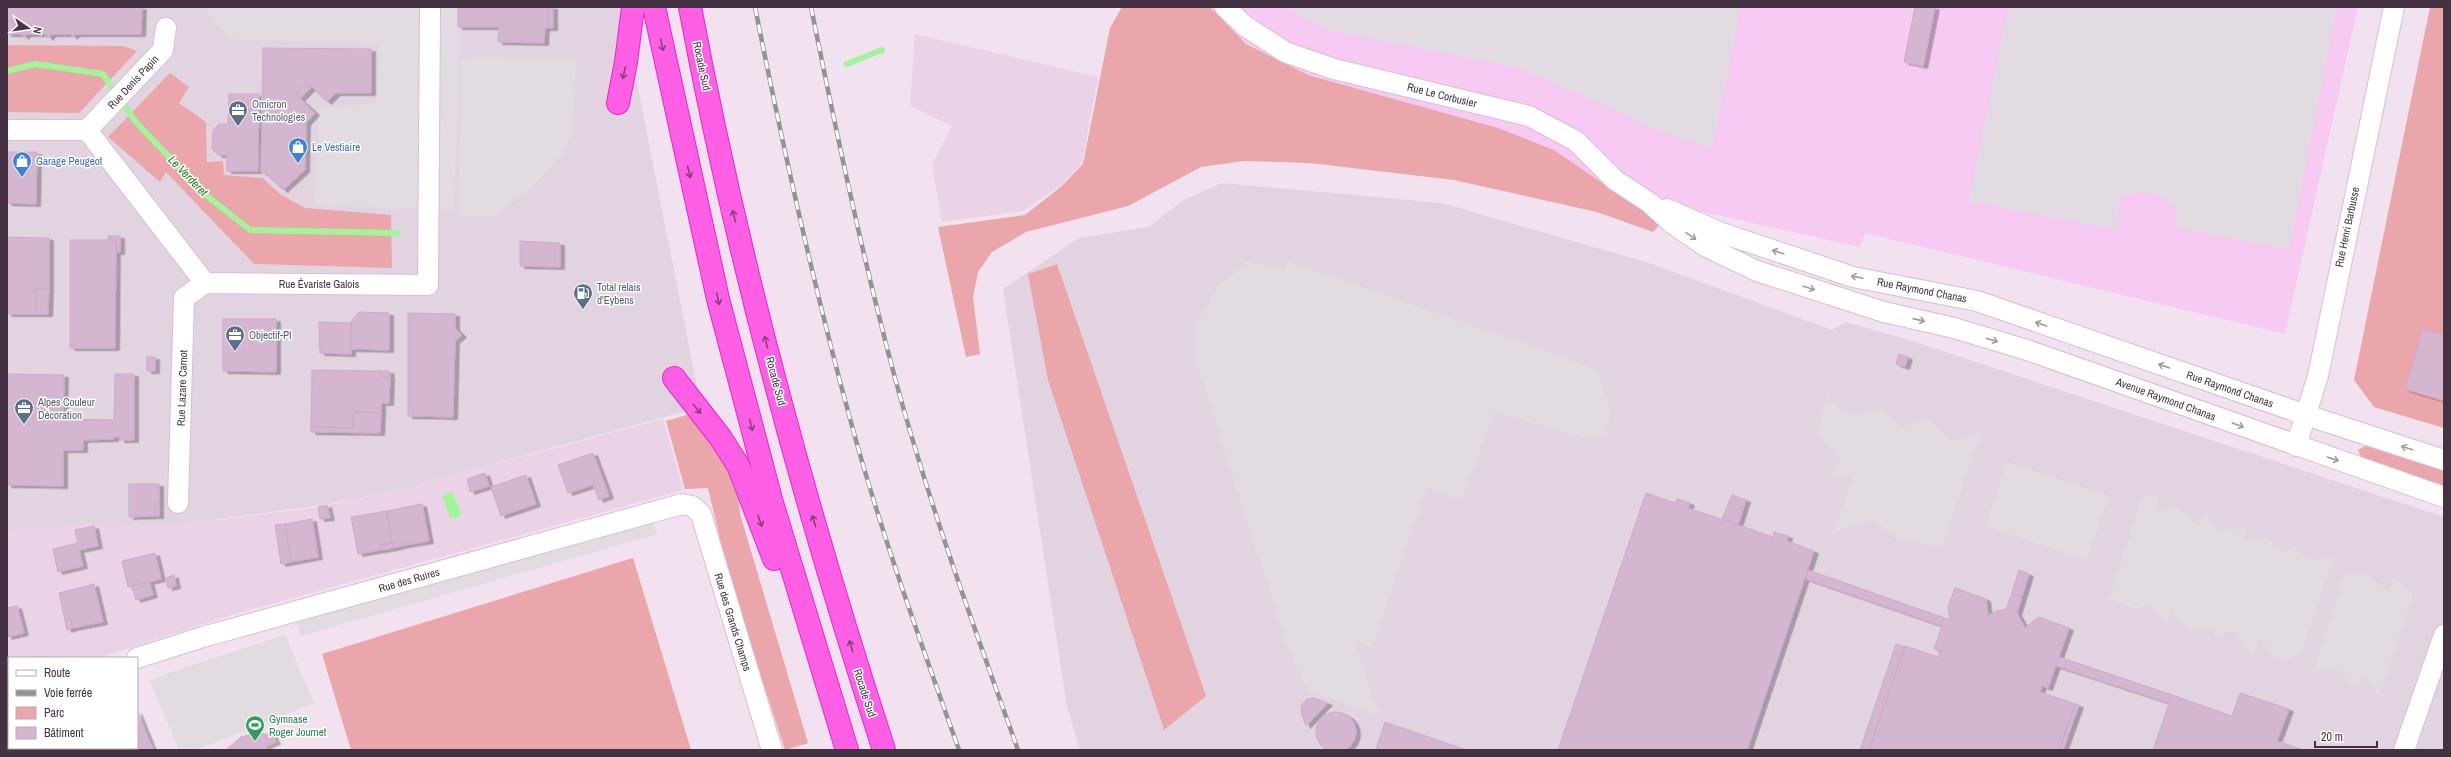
<svg xmlns="http://www.w3.org/2000/svg" width="2451" height="757" viewBox="0 0 2451 757" font-family="'Archivo Narrow',sans-serif">
  <style>
    .residential { fill: #ead3e6 }
    .commercial { fill: #f7caf3 }
    .industrial { fill: #e1d4e0 }
    .green { fill: #eaa6aa }
    .parking { fill: #e2dbe1 }
    .water { fill: #a0f598 }
    .lines { fill: none; stroke-linecap: round; stroke-linejoin: round }
    .stream { stroke: #a0f598; stroke-width: 6 }
    .building { fill: #d4b6d1; stroke: #cfa9cb; filter: url(#shadow) }
    .minor-casing { stroke: #d9bed4; stroke-width: 22 }
    .highway-casing { stroke: #e726cd; stroke-width: 24 }
    .minor { stroke: #fff; stroke-width: 20 }
    .highway { stroke: #ff5fe4; stroke-width: 22 }
    .rail-casing { stroke: #939393; stroke-width: 4.5 }
    .rail { stroke: #fff; stroke-width: 3; stroke-dasharray: 9; stroke-linecap: butt }
    .oneway { stroke: #85427b }
    .oneway2 { stroke: #a298a0 }
    .labels { text-anchor: middle; stroke-width: 3; stroke-linejoin: round; paint-order: stroke }
    .street-label { font-size: 11px; fill: #443242; stroke: #fff }
    .service-label { font-size: 11px; fill: #4e5e75; stroke: #fff; text-anchor: start }
    .shop-label { font-size: 11px; fill: #366cbe; stroke: #fff; text-anchor: start }
    .leisure-label { font-size: 11px; fill: #27864d; stroke: #fff; text-anchor: start }
    .water-label { font-size: 12px; font-style: italic; fill: #27841f; stroke: #fff }
  </style>
  <defs>
    <filter id="shadow"><feDropShadow dx="4.5" dy="2.5" stdDeviation="0" flood-color="#0004"/></filter>
  </defs>
  <rect width="100%" height="100%" fill="#f2e1ef"/>
  <path class="residential" d="M915,34L1098,77L1082,163L1062,184L1023,211L942,222L932,165L952,126L910,106Z
    M663,419L683,490L228,616L99,658H9V687L7,688V529L98,522L193,523L318,507L403,489Z"/>
  <path class="commercial" d="M1194,7H2358L2285,334L1865,233L1860,247L1703,212L1382,111L1229,56Z"/>
  <path class="industrial" d="M7,7H622L701,407L403,489L323,505L183,524L98,526L93,523L7,531Z
    M1222,183L1442,203L1652,264L1832,330L1846,322L1906,339L2444,517V750H1080L1067,707L1003,289L1079,238L1149,227L1182,201Z"/>
  <path class="green" d="M1122,7H1210L1246,44L1308,75L1498,128L1554,150L1661,223L1653,232L1597,212L1454,180L1310,163L1244,161L1201,167L1128,206L1026,232L992,252L978,272L973,297L980,354L966,357L938,227L1025,215L1062,186L1083,164L1110,28Z
    M2430,7H2444V428L2374,407L2354,380Z
    M7,45L123,46L137,51L79,113L7,112Z
    M170,73L189,87L179,103L206,122L207,162L223,161L224,175L263,178L280,194L305,208L391,215L392,268L254,264L166,172L160,182L108,137Z
    M1057,264L1206,696L1164,730L1048,380L1028,274Z
    M690,414C716,449 737,467 740,514L808,743L785,750L730,581L708,488L685,489L666,421Z
    M2365,446L2374,447L2444,471V487L2361,457L2358,450Z
    M633,558L691,750H351L322,654Z"/>
  <path class="parking" d="M203,7H459V50L454,211L314,205L320,109L376,103L380,44L230,39Z
    M1284,7H1741L1712,149L1642,124L1609,107L1519,68L1327,30Z
    M2008,7H2337L2289,250L2175,227L2177,212L2168,200L2155,194L2138,192L2123,196L2115,219L2122,231L1969,201Z
    M461,58L576,59L574,112L570,137L563,154L535,184L496,216H459Z
    M1248,261L1285,271L1288,261L1597,369L1610,409L1606,435L1587,439L1494,412L1462,500L1427,488L1372,648L1355,642L1365,677L1381,716L1308,691L1289,652L1197,364V322L1220,285Z
    M1827,396L1840,410L1854,415L1883,409L1900,427L1929,419L1950,440L1981,434L1941,548L1913,541L1897,540L1873,519L1834,533L1853,475L1832,479L1840,459L1817,433Z
    M2007,462L2109,496L2087,561L1985,526Z
    M2158,496L2156,512L2178,506L2198,527L2205,514L2221,531L2247,528L2244,542L2266,537L2286,553L2293,546L2308,559L2333,558L2301,655L2277,660L2259,638L2253,656L2234,631L2214,636L2215,625L2190,631L2172,612L2166,624L2148,604L2137,609L2109,600L2143,497Z
    M652,520L657,534L301,636L296,620Z
    M2366,573L2388,591L2394,578L2413,594L2379,696L2363,675L2356,690L2339,670L2313,671L2344,576Z
    M285,635L314,703L196,750H179L150,681L171,672Z"/>
  <path class="water" d="M452,492L461,513L456,519L450,517L442,496Z"/>
  <g class="lines">
    <path class="stream" d="M847,64L882,50
      M7,71L35,64L103,74L135,121L202,192L250,230L397,233"/>
  </g>
  <path class="building" d="M7,7H142L141,34H76L73,37L71,34H52L48,38L46,34H27L24,37L22,34H7Z
    M458,7H548V28H545L544,43L498,42L499,27H458Z
    M548,7H553V28H548Z
    M1915,7H1935L1923,66L1904,62Z
    M263,48L371,49V93H336L327,102L309,84H306L297,93V96L315,113L306,123L305,170L283,190L265,173L261,172Z
    M306,84L312,87L300,99L297,93Z
    M229,94H259L258,171H227V155H218L212,149L213,130L219,124H228Z
    M7,152H37L36,204L7,203Z
    M108,236H120V252H116V240H108Z
    M7,237L49,238V289H36V314H7Z
    M70,240H116L115,348H70Z
    M520,241L560,243V267L520,266Z
    M36,289H49L48,314H36Z
    M359,312L389,313V350L351,349V321Z
    M408,313L455,314V328L462,335L455,341L453,417L408,416Z
    M223,319H276V372L223,371Z
    M319,322L351,323V354L320,353Z
    M2423,329L2444,335V401L2405,389Z
    M1899,354L1908,357L1905,367L1896,364Z
    M147,357H155V371H147Z
    M312,370L381,371V377H390L389,403H381V413L353,412V428L311,427Z
    M381,371H389L390,377H381Z
    M7,374L64,375L63,419L114,420L115,374H134V440H120V437H114V439L83,440V450H63V486L7,485Z
    M353,412L381,413L380,433L311,432V427L353,428Z
    M593,453L609,496L599,500L593,485L568,493L558,465Z
    M485,473L489,486L470,492L467,479Z
    M526,475L536,504L501,516L491,487Z
    M129,484H159V504H155V516L129,517Z
    M1646,493L1675,503L1677,499L1690,503L1688,508L1773,537L1774,532L1788,536L1787,541L1814,551L1747,750H1558Z
    M1732,495L1746,500L1738,525L1722,519Z
    M155,504H159V516H155Z
    M422,504L429,541L405,545L404,541L392,543L387,511Z
    M327,505L330,518L320,519L318,507Z
    M387,511L392,543L380,545L381,550L358,554L351,517Z
    M312,519L318,557L291,562L285,524Z
    M285,524L291,562L281,564L275,525Z
    M94,526L98,546L79,550L83,566L58,572L53,549L78,543L75,530Z
    M404,541L405,545L393,548L392,543Z
    M392,543L393,548L381,550L380,545Z
    M155,553L161,579L128,587L122,561Z
    M1808,570L1950,620L1948,607L1955,588L1986,599L1988,616L1996,611L2006,609L2012,593L2022,597L2017,613L2025,628L2039,617L2069,628L2048,688L2042,686L2040,692L2075,704L2059,750H1869L1905,646L1938,657L1941,651L1934,649L1942,626L1806,579Z
    M2019,570L2029,574L2022,597L2012,593Z
    M174,575L176,586L168,588L166,578Z
    M149,581L153,595L136,600L132,586Z
    M94,584L103,622L73,628L71,619L65,620L59,593Z
    M17,606L24,633L7,637V608Z
    M71,619L73,628L67,630L65,620Z
    M1896,644L1905,647L1869,750H1860Z
    M2059,657L2172,695L2169,703L2056,666Z
    M2240,693L2289,709L2277,741L2303,750H2153L2172,695L2232,716Z
    M1313,698L1328,703L1306,726L1301,712L1302,705L1307,699Z
    M2075,704L2079,705L2063,750H2059Z
    M137,711L153,750H130V748H137Z
    M1316 732a20 20 0 1 1 40 0a20 20 0 1 1-40 0Z
    M1385,722L1466,750H1376Z
    M256,733L273,735L276,742L266,746L267,750H226L241,737Z"/>
  <g class="lines">
    <g class="minor-casing">
      <path id="minor" d="M1225,7L1245,26L1285,52L1334,69L1529,116L1576,141L1615,180L1650,203L1673,224L1705,246L1757,271L1884,312L1954,328L2027,350L2444,497
        M7,130H87L205,283L428,285L430,7
        M87,130L163,50L166,28
        M1667,209L1719,232L1853,277L1977,301L2306,415L2444,460
        M2296,446L2318,376L2394,7
        M178,503L184,298L205,283
        M137,658L203,637L682,504L692,506L701,514L772,750
        M7,704L9,703
        M2404,750L2444,635"/>
    </g>
    <g class="highway-casing">
      <path id="highway" d="M654,7L718,299L772,503L847,750
        M690,7C737,258 805,507 884,750
        M618,103L626,62L633,7
        M674,378L720,437L738,465L774,559"/>
    </g>
    <use href="#minor" class="minor"/>
    <use href="#highway" class="highway"/>
    <g class="rail-casing">
      <path id="rail" d="M755,7C783,148 814,288 852,426C882,536 921,643 959,750
        M811,7C836,131 862,255 895,378C929,504 974,627 1018,750"/>
    </g>
    <use href="#rail" class="rail"/>
  </g>
  <defs><path id="oneway-shaft" d="M-6 0H5M1.5-3L5.5 0L1.5 3" fill="none" stroke-width="1.6" stroke-linecap="round" stroke-linejoin="round"/></defs>
  <g class="oneway">
    <use href="#oneway-shaft" transform="translate(662 45) rotate(78)"/>
    <use href="#oneway-shaft" transform="translate(624 73) rotate(103)"/>
    <use href="#oneway-shaft" transform="translate(689 172) rotate(77)"/>
    <use href="#oneway-shaft" transform="translate(734 216) rotate(-104)"/>
    <use href="#oneway-shaft" transform="translate(718 299) rotate(76)"/>
    <use href="#oneway-shaft" transform="translate(766 342) rotate(-104)"/>
    <use href="#oneway-shaft" transform="translate(697 409) rotate(51)"/>
    <use href="#oneway-shaft" transform="translate(751 425) rotate(75)"/>
    <use href="#oneway-shaft" transform="translate(760 521) rotate(70)"/>
    <use href="#oneway-shaft" transform="translate(814 521) rotate(-106)"/>
    <use href="#oneway-shaft" transform="translate(851 646) rotate(-107)"/>
  </g>
  <g class="oneway2">
    <use href="#oneway-shaft" transform="translate(1691 236) rotate(35)"/>
    <use href="#oneway-shaft" transform="translate(1778 252) rotate(-162)"/>
    <use href="#oneway-shaft" transform="translate(1857 277) rotate(-168)"/>
    <use href="#oneway-shaft" transform="translate(1809 288) rotate(18)"/>
    <use href="#oneway-shaft" transform="translate(1919 320) rotate(13)"/>
    <use href="#oneway-shaft" transform="translate(2041 324) rotate(-161)"/>
    <use href="#oneway-shaft" transform="translate(1992 340) rotate(17)"/>
    <use href="#oneway-shaft" transform="translate(2164 366) rotate(-161)"/>
    <use href="#oneway-shaft" transform="translate(2238 425) rotate(20)"/>
    <use href="#oneway-shaft" transform="translate(2407 448) rotate(-162)"/>
    <use href="#oneway-shaft" transform="translate(2333 459) rotate(19)"/>
  </g>
  <defs>
    <g id="office-pin" transform="scale(1)"><path d="M0 17L-7.5 6A9.5 9.5 0 1 1 7.5 6Z" fill="#5c6f8a" stroke="#fff"/><path d="M-6-3h4V-5.5h4V-3h4V5H-6ZM-1-4.5V-3h2v-1.5ZM-6 0V1H6V0Z" fill="#fff"/></g>
    <g id="shop-pin" transform="scale(1)"><path d="M0 17L-7.5 6A9.5 9.5 0 1 1 7.5 6Z" fill="#3f7fe0" stroke="#fff"/><path d="M-5-2.5h2.3a2.7 3.5 0 0 1 5.4 0H5L5.5 6h-11ZM-1.5-2.5h3a1.5 2.3 0 0 0-3 0Z" fill="#fff"/></g>
    <g id="fuel-pin" transform="scale(1)"><path d="M0 17L-7.5 6A9.5 9.5 0 1 1 7.5 6Z" fill="#5c6f8a" stroke="#fff"/><path d="M-5.5-6h7V0h2V4h1.3V-2.5L3-4.5l.8-.8L6-3V5H2.5V1h-1V6h-7ZM-4.2-4.7v3.2H.2V-4.7Z" fill="#fff"/></g>
    <g id="stadium-pin" transform="scale(1)"><path d="M0 17L-7.5 6A9.5 9.5 0 1 1 7.5 6Z" fill="#2e9e5b" stroke="#fff"/><path d="M0-5a6.5 5 0 1 0 0 10a6.5 5 0 1 0 0-10ZM-3.5-1.8h7v3.6h-7Z" fill="#fff"/></g>
  </defs>
  <g fill-rule="evenodd">
    <use href="#office-pin" x="238" y="110"/>
    <use href="#shop-pin" x="298" y="147"/>
    <use href="#shop-pin" x="22" y="161"/>
    <use href="#fuel-pin" x="583" y="293"/>
    <use href="#office-pin" x="235" y="335"/>
    <use href="#office-pin" x="24" y="408"/>
    <use href="#stadium-pin" x="255" y="725"/>
  </g>
  <g class="labels">
    <g class="street-label">
      <text transform="translate(702 66) rotate(78)" y="4">Rocade Sud</text>
      <text transform="translate(133 82) rotate(-47)" y="4">Rue Denis Papin</text>
      <text transform="translate(1442 95) rotate(14)" y="4">Rue Le Corbusier</text>
      <text transform="translate(2347 227) rotate(-78)" y="4">Rue Henri Barbusse</text>
      <text x="319" y="288">Rue Évariste Galois</text>
      <text transform="translate(1922 290) rotate(11)" y="4">Rue Raymond Chanas</text>
      <text transform="translate(776 381) rotate(75)" y="4">Rocade Sud</text>
      <text transform="translate(182 388) rotate(-88)" y="4">Rue Lazare Carnot</text>
      <text transform="translate(2230 389) rotate(19)" y="4">Rue Raymond Chanas</text>
      <text transform="translate(2166 399) rotate(20)" y="4">Avenue Raymond Chanas</text>
      <text transform="translate(409 580) rotate(-16)" y="4">Rue des Ruires</text>
      <text transform="translate(733 622) rotate(73)" y="4">Rue des Grands Champs</text>
      <text transform="translate(865 693) rotate(72)" y="4">Rocade Sud</text>
    </g>
    <g class="service-label">
      <text x="252" y="108">Omicron<tspan x="252" dy="13">Technologies</tspan></text>
      <text x="597" y="291">Total relais<tspan x="597" dy="13">d'Eybens</tspan></text>
      <text x="249" y="339">Objectif-PI</text>
      <text x="38" y="406">Alpes Couleur<tspan x="38" dy="13">Décoration</tspan></text>
    </g>
    <g class="shop-label">
      <text x="312" y="151">Le Vestiaire</text>
      <text x="36" y="165">Garage Peugeot</text>
    </g>
    <g class="leisure-label">
      <text x="269" y="723">Gymnase<tspan x="269" dy="13">Roger Journet</tspan></text>
    </g>
    <g class="water-label">
      <text transform="translate(188 176) rotate(46)" y="4">Le Verderet</text>
    </g>
  </g>
  <rect width="2451" height="757" fill="none" stroke="#443242" stroke-width="16"/>
  <rect x="8" y="657" width="130" height="92" fill="#ffffff" stroke="#b4adb3"/>
  <rect x="16" y="670" width="20" height="6" fill="#ffffff" stroke="#b4adb3"/>
  <text x="44" y="677" font-size="12" fill="#443242">Route</text>
  <rect x="16" y="690" width="20" height="6" fill="#939393" stroke="#b4adb3"/>
  <text x="44" y="697" font-size="12" fill="#443242">Voie ferrée</text>
  <rect x="16" y="707" width="20" height="12" fill="#eaa6aa" stroke="#b4adb3"/>
  <text x="44" y="717" font-size="12" fill="#443242">Parc</text>
  <rect x="16" y="727" width="20" height="12" fill="#d4b6d1" stroke="#b4adb3"/>
  <text x="44" y="737" font-size="12" fill="#443242">Bâtiment</text>
  <g transform="translate(28 28) rotate(103)" stroke="#ffffff" stroke-width="3" paint-order="stroke">
  <path d="M0-3L7 15L0 10L-7 15Z" fill="#443242"/>
  <text y="-6" font-size="11" font-weight="bold" text-anchor="middle" fill="#443242">N</text>
  </g>
  <path d="M2315 741v6h62v-6" fill="none" stroke="#443242" stroke-width="2"/>
  <text x="2321" y="741" font-size="12" fill="#443242" stroke="#ffffff" stroke-width="3" paint-order="stroke">20 m</text>
</svg>
